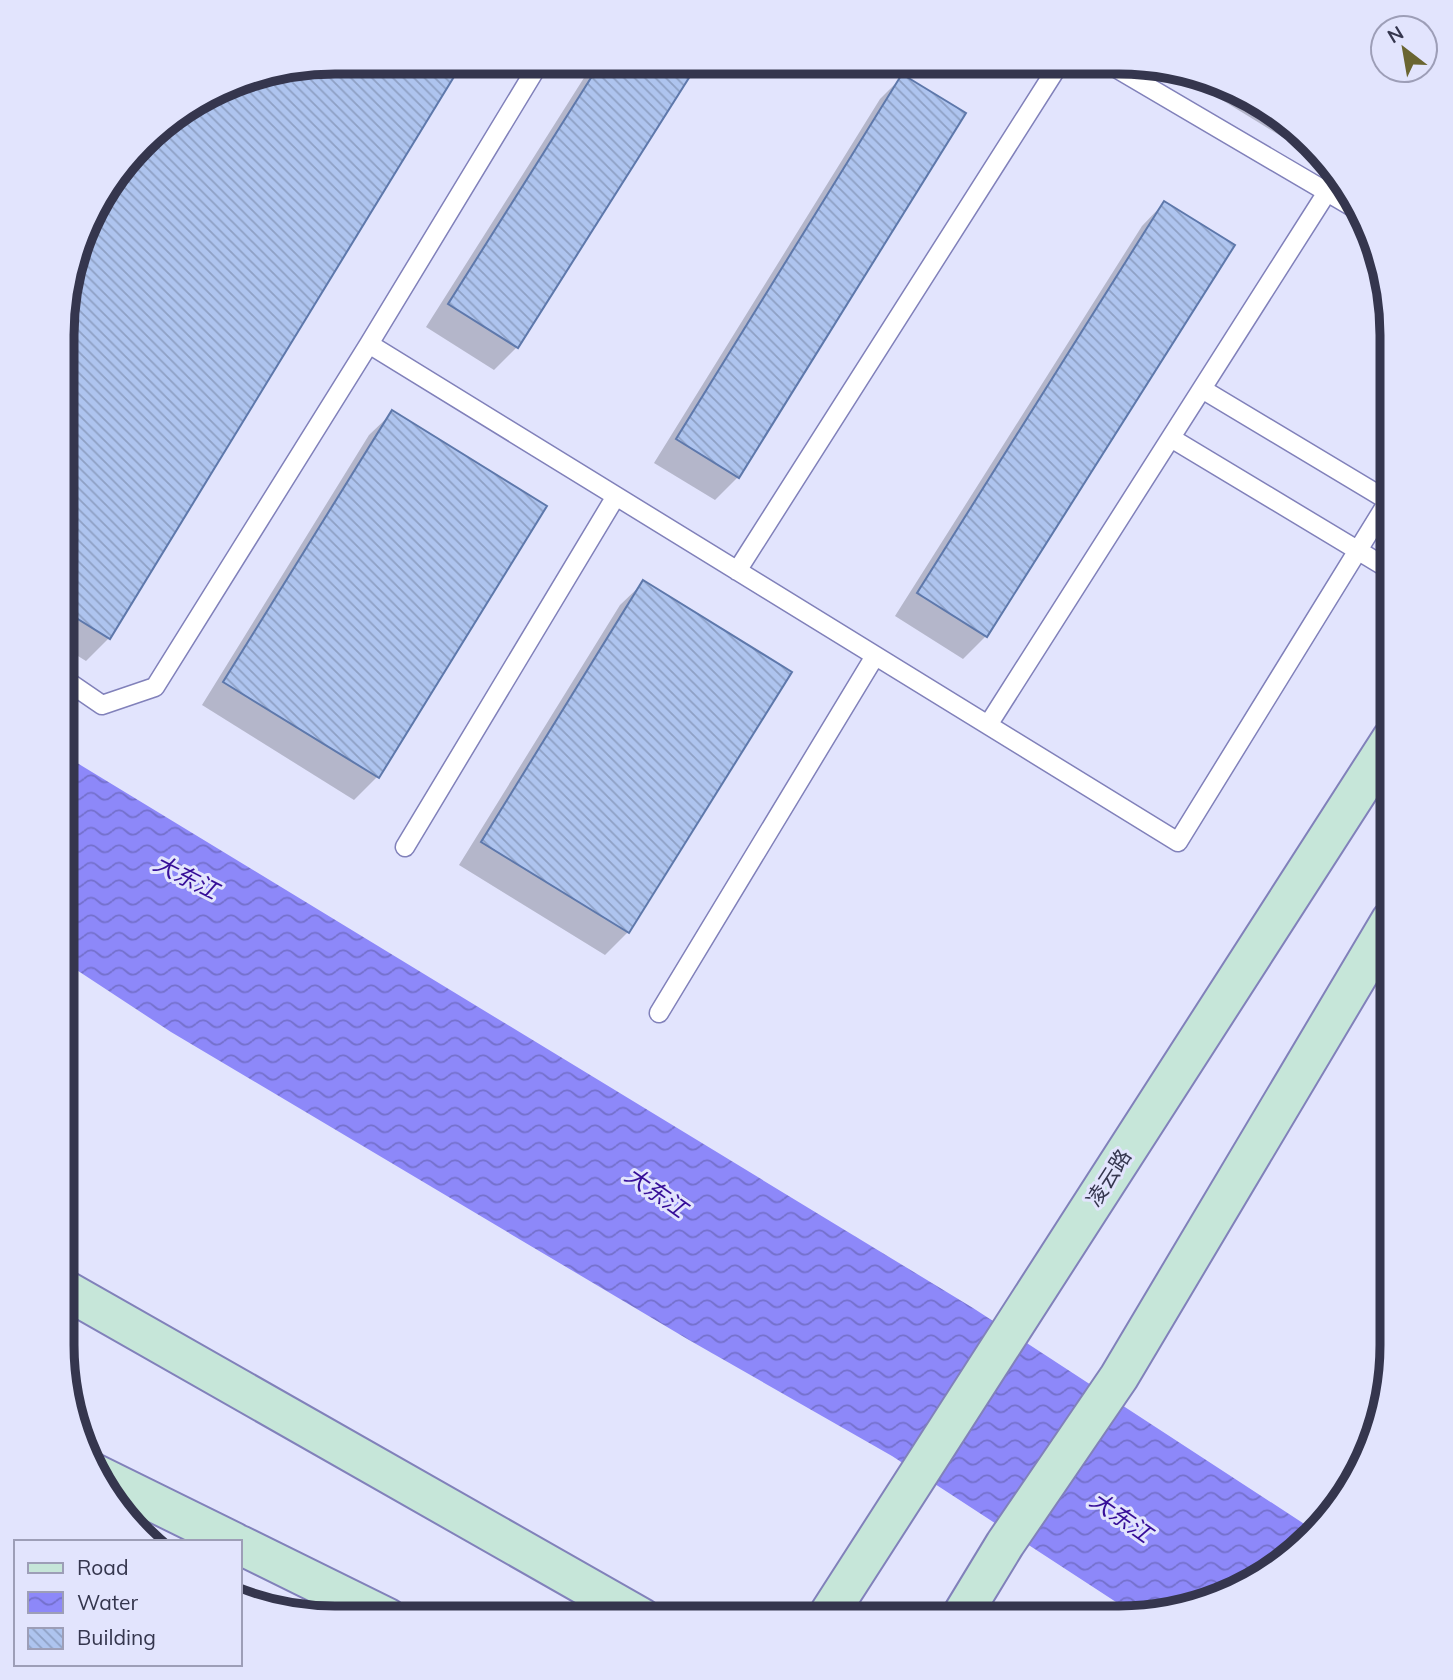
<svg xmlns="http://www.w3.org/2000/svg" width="1453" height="1680" viewBox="0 0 1453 1680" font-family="Mulish,'Noto Sans SC',sans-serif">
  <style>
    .water { fill: url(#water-waves) }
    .shadow { fill: #0003 }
    .building { fill: url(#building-back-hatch); stroke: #5e78ab; stroke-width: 2 }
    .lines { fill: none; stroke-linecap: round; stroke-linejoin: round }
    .lane-casing { stroke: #8181ba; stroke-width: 21 }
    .secondary-casing { stroke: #8181ba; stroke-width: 42 }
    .lane { stroke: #fff; stroke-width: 18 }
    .secondary { stroke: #c6e6d9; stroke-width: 38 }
    .labels { text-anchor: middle; stroke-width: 6; stroke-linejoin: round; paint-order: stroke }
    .street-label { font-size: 21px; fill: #35364e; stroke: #e2e4fd }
    .water-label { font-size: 23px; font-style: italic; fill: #360e98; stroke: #e2e4fd }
    .rim { fill: none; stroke: #35364e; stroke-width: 9 }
  </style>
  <defs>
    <pattern id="water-waves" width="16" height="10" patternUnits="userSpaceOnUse" patternTransform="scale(1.75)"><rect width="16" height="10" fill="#8d88f9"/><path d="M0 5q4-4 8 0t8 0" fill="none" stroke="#7470cc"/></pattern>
    <pattern id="building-back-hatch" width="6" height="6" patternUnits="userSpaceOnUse" patternTransform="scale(1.75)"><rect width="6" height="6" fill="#aec4ef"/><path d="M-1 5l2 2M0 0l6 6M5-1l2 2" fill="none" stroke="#8ea0c4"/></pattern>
  </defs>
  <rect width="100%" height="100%" fill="#e2e4fd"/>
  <path class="water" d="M64,755L973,1308L1312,1529L1255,1582L1139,1617L892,1456L689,1340L171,1032L63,961Z"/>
  <path class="shadow" d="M335,61L461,62L109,638L86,661L65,648L66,282L98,198L155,129L246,76Z
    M594,62H697L517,347L494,370L426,327Z
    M1178,73L1270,107L1291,130L1284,138Z
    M903,76L738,477L715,500L654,463L880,99Z
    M1164,203L986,636L963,659L895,616L1142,226Z
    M392,413L545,507L377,777L354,800L202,705L369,435Z
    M643,583L628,932L605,955L459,865L620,605Z"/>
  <path class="building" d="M335,61L463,62L110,639L65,611L66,282L98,198L155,129L246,76Z
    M601,62H699L518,348L448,304Z
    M902,74L966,113L739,478L676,439Z
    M1164,201L1235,245L987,637L917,593Z
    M392,410L547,506L379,778L223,682Z
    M643,580L792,672L629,933L481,842Z"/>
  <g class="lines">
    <g class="lane-casing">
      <path id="lane" d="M1109,64L1361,212
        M369,344L1178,842L1392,495
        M1202,389L1392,503
        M1171,438L1392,571
        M737,571L1060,63
        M64,679L102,705L155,687L369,344L540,62
        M988,725L1336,178
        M405,847L616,496
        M659,1013L875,656"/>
    </g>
    <g class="secondary-casing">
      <path id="secondary" d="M62,1288L642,1618
        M94,1473L234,1542
        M240,1545L388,1618
        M826,1618L1392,738
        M960,1618L1005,1544L1119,1377L1391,920"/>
    </g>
    <use href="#lane" class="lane"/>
    <use href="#secondary" class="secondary"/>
  </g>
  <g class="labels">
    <g class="street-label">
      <text transform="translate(1109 1178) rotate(-57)" y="7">凌云路</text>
    </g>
    <g class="water-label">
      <text transform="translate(186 877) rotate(27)" y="8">大东江</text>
      <text transform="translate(656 1192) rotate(35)" y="8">大东江</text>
      <text transform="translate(1121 1517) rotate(35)" y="8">大东江</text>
    </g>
  </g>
  <path d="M0 0H1453V1680H0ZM335 74H1119A261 261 0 0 1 1380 335V1345A261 261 0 0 1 1119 1606H335A261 261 0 0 1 74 1345V335A261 261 0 0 1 335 74Z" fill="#e2e4fd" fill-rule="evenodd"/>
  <path class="rim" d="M335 74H1119A261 261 0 0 1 1380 335V1345A261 261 0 0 1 1119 1606H335A261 261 0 0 1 74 1345V335A261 261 0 0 1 335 74Z"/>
  <rect x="14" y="1540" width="228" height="126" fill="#e2e4fd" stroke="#9d9eb7" stroke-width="2"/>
  <rect x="28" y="1563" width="35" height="10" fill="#c6e6d9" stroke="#9d9eb7" stroke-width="2"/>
  <text x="77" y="1575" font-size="21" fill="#35364e">Road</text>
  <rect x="28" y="1592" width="35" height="21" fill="url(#water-waves)" stroke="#9d9eb7" stroke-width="2"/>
  <text x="77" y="1610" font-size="21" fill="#35364e">Water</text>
  <rect x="28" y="1628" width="35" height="21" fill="url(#building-back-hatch)" stroke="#9d9eb7" stroke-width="2"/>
  <text x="77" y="1645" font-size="21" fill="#35364e">Building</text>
  <g transform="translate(1404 49) rotate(329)"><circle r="33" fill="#e2e4fd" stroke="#9d9eb7" stroke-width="2"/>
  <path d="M0-5L12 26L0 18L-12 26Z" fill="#6a6531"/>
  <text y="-10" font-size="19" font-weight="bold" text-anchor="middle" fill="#35364e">N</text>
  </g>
</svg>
